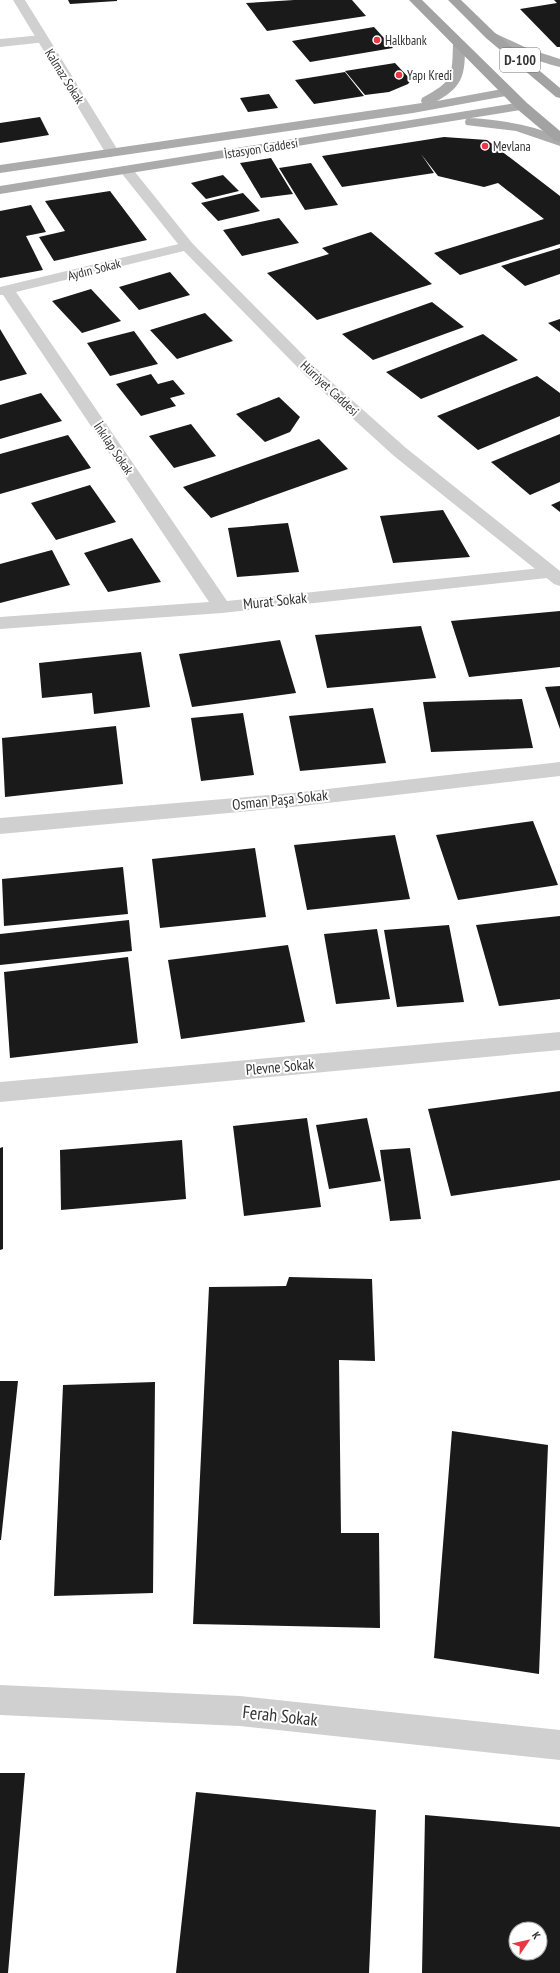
<svg xmlns="http://www.w3.org/2000/svg" width="560" height="1973" viewBox="0 0 560 1973" font-family="'PT Sans Narrow',sans-serif">
  <style>
    .building { fill: #1a1a1a; fill-rule: evenodd }
    .lines { fill: none; stroke-linecap: round; stroke-linejoin: round }
    .minor { fill: #d0d0d0; fill-rule: evenodd }
    .tertiary { fill: #d0d0d0; fill-rule: evenodd }
    .primary { fill: #ababab; fill-rule: evenodd }
    .trunk { fill: #a2a2a2; fill-rule: evenodd }
    .poi-dot { fill: #e63946; stroke: #fff; stroke-width: 1.5 }
    .labels { text-anchor: middle; stroke-width: 4; stroke-linejoin: round; paint-order: stroke }
    .far-poi-label { font-size: 13px; fill: #333; stroke: #fff; text-anchor: start }
    .far-street-label { font-size: 13px; fill: #333; stroke: #fff }
    .shield { fill: #fff; stroke: #707070; stroke-width: 1 }
    .shield-label { font-size: 14px; font-weight: bold; fill: #333 }
    .street-label { font-size: 15px; fill: #333; stroke: #fff }
    .near-street-label { font-size: 18px; fill: #333; stroke: #fff }
  </style>
  <rect width="100%" height="100%" fill="#fff"/>
  <path class="building" d="M68,0H117V1L70,4Z
    M294,0H352L366,16L267,31L246,3Z
    M554,0H560V47H557L520,9L557,3Z
    M374,27L393,48L310,62L292,41Z
    M395,63L411,80L408,84L389,92L365,95L345,71Z
    M345,72L364,96L314,104L295,80Z
    M269,94L278,108L248,112L240,98Z
    M40,117L49,135L0,143V123Z
    M444,137L487,140L560,196V244L460,275L434,253L544,219L498,183L484,187L438,176L421,154L434,173L342,187L322,156Z
    M271,158L293,194L261,198L240,163Z
    M311,163L338,205L305,210L279,168Z
    M223,175L239,191L206,199L191,183Z
    M110,191L147,240L54,261L39,237L65,231L45,201Z
    M243,193L260,211L218,221L201,203Z
    M31,205L46,232L26,236L43,270L0,278V211Z
    M279,218L299,243L242,256L223,230Z
    M371,232L432,284L317,320L267,273L329,254L322,248Z
    M560,248V274L525,286L501,266Z
    M170,272L190,295L139,310L119,287Z
    M91,289L121,321L82,333L52,301Z
    M432,302L464,327L373,360L342,334Z
    M205,313L233,341L177,359L150,330Z
    M560,319V332L548,323Z
    M0,329L27,374L0,381Z
    M134,331L158,364L110,376L87,343Z
    M483,334L518,360L421,399L386,372Z
    M151,374L158,384L173,380L185,394L170,398L176,406L141,416L116,384Z
    M537,376L560,393V416L478,450L437,416Z
    M41,393L62,421L0,439V405Z
    M279,397L300,417L290,432L265,442L236,414Z
    M191,424L216,456L174,468L149,436Z
    M560,434V482L530,495L491,462Z
    M68,435L91,468L0,494V454Z
    M319,439L348,469L211,518L183,487Z
    M90,485L116,522L56,540L31,503Z
    M560,501V512L551,505Z
    M443,510L470,557L393,563L380,516Z
    M288,523L299,572L237,577L228,528Z
    M132,538L161,582L108,592L84,553Z
    M52,550L70,585L0,603V564Z
    M560,611V667L469,677L451,621Z
    M421,626L436,678L327,688L315,635Z
    M280,640L296,693L192,707L179,654Z
    M141,652L150,707L94,714L92,693L42,698L39,663Z
    M560,686V729L545,687Z
    M522,699L533,748L431,752L423,702Z
    M373,708L386,763L300,771L289,716Z
    M243,713L254,775L201,781L191,718Z
    M116,726L123,784L5,797L2,738Z
    M533,821L558,885L458,900L436,835Z
    M395,835L410,899L307,910L294,845Z
    M255,848L266,917L160,928L152,859Z
    M123,867L128,914L4,926L2,879Z
    M560,916V999L499,1006L476,925Z
    M129,920L132,951L0,965V934Z
    M449,925L464,1002L397,1007L384,930Z
    M377,929L390,999L336,1004L324,934Z
    M288,945L305,1022L181,1039L168,960Z
    M128,957L138,1043L10,1058L4,972Z
    M560,1091V1180L451,1196L428,1109Z
    M307,1118L321,1207L244,1216L233,1126Z
    M367,1118L381,1181L329,1189L316,1125Z
    M182,1140L186,1199L61,1210L60,1150Z
    M3,1147V1249L0,1250V1148Z
    M410,1148L421,1219L390,1221L380,1150Z
    M289,1277L372,1279L375,1361L339,1360L341,1533H379L380,1628L193,1624L209,1287L286,1286Z
    M0,1381H18L1,1540H0Z
    M155,1382L153,1593L54,1596L63,1385Z
    M452,1431L548,1445L539,1674L434,1658Z
    M0,1773H25L8,1973H0Z
    M196,1792L376,1810L369,1973H176Z
    M425,1815L560,1827V1973H422ZM516,1929H540V1953H516Z"/>
  <g class="lines">
    <path class="minor" d="M42,35L48,39L46,42L0,47V39Z
      M187,242L192,243L194,246L192,249L16,292L227,601L550,567L556,569L559,573L556,577L222,613L0,629V617L209,602L3,295H0V287Z
      M560,762V776L293,807L0,834V818L293,793Z
      M560,1032V1050L0,1102V1082Z
      M0,1685L240,1696L560,1730V1760L240,1726L0,1715Z"/>
    <path class="tertiary" d="M13,0H25L119,152L117,155H107L105,152Z
      M126,166L131,167L192,243L318,370L406,448L560,571V586L554,584L394,456L306,376L182,249L119,170L121,167Z"/>
    <path class="primary" d="M490,31L529,49L560,59V67C544,63 493,47 484,35Z
      M459,40L465,44C465,74 464,86 437,101L508,88L514,92L512,95L413,113L0,173V165L422,103L421,101L422,98C453,81 452,78 453,44Z
      M522,102L528,106L527,109L0,194V186Z
      M471,118C502,120 532,125 560,137V146L516,131L466,125L465,122L466,119Z"/>
    <path class="trunk" d="M409,0H422L527,103L560,131V142L555,141L517,109Z
      M448,0H461L494,32L560,88V98L556,97L486,38Z"/>
  </g>
  <g class="poi-dot">
    <circle cx="377" cy="40" r="4"/>
    <circle cx="399" cy="75" r="4"/>
    <circle cx="485" cy="146" r="4"/>
  </g>
  <g class="labels">
    <g class="far-poi-label">
      <text x="385" y="45">Halkbank</text>
      <text x="407" y="80">Yapı Kredi</text>
      <text x="493" y="151">Mevlana</text>
    </g>
    <g class="far-street-label">
      <text transform="translate(65 76) rotate(58)" y="5">Kalmaz Sokak</text>
      <text transform="translate(261 148) rotate(-9)" y="5">İstasyon Caddesi</text>
      <text transform="translate(94 269) rotate(-14)" y="5">Aydın Sokak</text>
      <text transform="translate(330 388) rotate(43)" y="5">Hürriyet Caddesi</text>
      <text transform="translate(114 448) rotate(56)" y="5">İnkılap Sokak</text>
    </g>
    <rect class="shield" x="500" y="48" width="40" height="24" rx="3"/>
    <g class="shield-label">
      <text x="520" y="65">D-100</text>
    </g>
    <g class="street-label">
      <text transform="translate(275 601) rotate(-6)" y="5">Murat Sokak</text>
      <text transform="translate(280 800) rotate(-6)" y="5">Osman Paşa Sokak</text>
      <text transform="translate(280 1067) rotate(-5)" y="5">Plevne Sokak</text>
    </g>
    <g class="near-street-label">
      <text transform="translate(280 1716) rotate(6)" y="6">Ferah Sokak</text>
    </g>
  </g>
  <g transform="translate(528 1941) rotate(56)"><circle r="19" fill="#ffffff" stroke="#adadad"/>
  <path d="M0-3L7 15L0 10L-7 15Z" fill="#e63946"/>
  <text y="-6" font-size="11" font-weight="bold" text-anchor="middle" fill="#333333">K</text>
  </g>
</svg>
